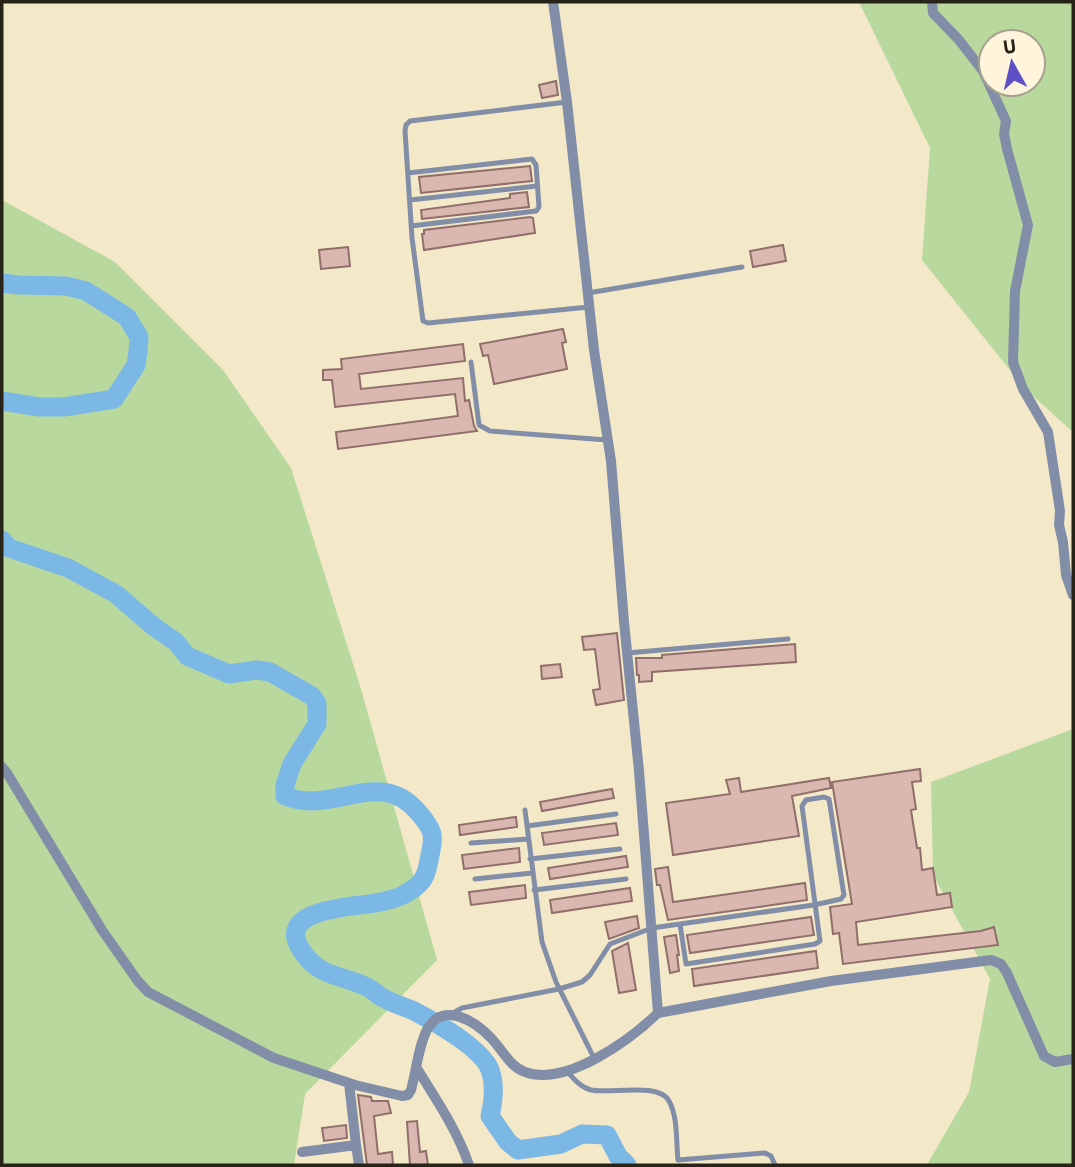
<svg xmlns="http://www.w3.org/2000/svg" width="1075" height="1167" viewBox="0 0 1075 1167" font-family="'IBM Plex Sans',sans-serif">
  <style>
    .green { fill: #b8d89e; fill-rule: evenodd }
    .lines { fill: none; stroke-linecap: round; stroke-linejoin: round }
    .river { stroke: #7cb8e5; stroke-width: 19 }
    .building { fill: #dbb7b2; stroke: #906f6b; stroke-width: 2 }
    .service { stroke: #828ea7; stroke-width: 5 }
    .minor { stroke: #828ea7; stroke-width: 10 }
  </style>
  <rect width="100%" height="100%" fill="#f3e8c8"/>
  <path class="green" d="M859,2H1073V432L1025,389L922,260L930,148ZM991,42H1033V84H991Z
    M2,200L115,262L223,370L291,468L361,689L437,960L305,1094L294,1165H2Z
    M1073,729V1165H927L969,1092L990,979L933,875L931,782Z"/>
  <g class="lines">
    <path class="river" d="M2,283L18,285L66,286L86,291L127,317L139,337L138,351L136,365L114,399L64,407H39L2,401
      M2,540L9,548L68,568L116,594L153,626L176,642L187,656L229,674L257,670L270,672L312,696L317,703V724L292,764L285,785V796C335,816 379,765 419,813C433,830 435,834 430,855C427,872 426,881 410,891C400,898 388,901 375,903C355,907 276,908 300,948C318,978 340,974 367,987C372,989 375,993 380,996C390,1003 403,1006 414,1011C435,1022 486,1050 491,1073C495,1086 493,1103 490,1116L508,1142L518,1150L561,1144L582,1134L607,1135L618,1156L627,1165"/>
  </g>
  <path class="building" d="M556,81L558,95L542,98L539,85Z
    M530,166L532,181L421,193L419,177Z
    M527,192L529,207L422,219L421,210L510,198V194Z
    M530,217L533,218L535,233L424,250L422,234H424V230Z
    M783,245L786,261L753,267L750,251Z
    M348,247L350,266L321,269L319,250Z
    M563,329L566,342L562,343L567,369L494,384L488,355L483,356L480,344Z
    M463,344L465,361L359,374L361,389L463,378L465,401L469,400L474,426L477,431L338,449L336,432L458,416L455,394L335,407L332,380H323V370L342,369L341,359Z
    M617,633L624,700L596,705L593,690L600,689L595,649L584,650L582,637Z
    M795,644L796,662L652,672V681L639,682V675H637L636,658H662V655Z
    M560,664L562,677L542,679L541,666Z
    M920,769L921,781L912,782L916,809L911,810L917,848H920L922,870L933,868L937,895L950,893L952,907L856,922L858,945L981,931L994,927L998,945L843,964L839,933L833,934L830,907L852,904L832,782Z
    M739,778L741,792L829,778L831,788L792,796L799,836L673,855L666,803L730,794L726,780Z
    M612,789L614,798L542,811L540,802Z
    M516,817L517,827L460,835L459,825Z
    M616,823L618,835L544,845L542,833Z
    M519,848L520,862L464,869L462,855Z
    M626,856L628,867L550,879L548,868Z
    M668,867L673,902L805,883L807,900L668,920L660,885H657L655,869Z
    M525,885L526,898L471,905L469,892Z
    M630,888L632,901L552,913L550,900Z
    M637,916L639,928L609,939L605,922Z
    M811,917L814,935L690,953L687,935Z
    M676,935L679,955H677L679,971L670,973L664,937Z
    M628,943L636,990L619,993L612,951Z
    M816,951L818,968L694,986L692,969Z
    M358,1095L371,1097L372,1101H388L391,1113L374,1116L378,1154L392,1152L393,1165H367Z
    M417,1121L420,1152L426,1151L428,1165H410L407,1122Z
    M346,1125L347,1138L324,1141L322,1128Z"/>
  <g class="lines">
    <path class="service" d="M567,102L410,121L406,125L405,131L412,238L423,321L428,323L589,307
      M408,173L532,159L536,165L539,207L536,211L411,226
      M410,200L537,186
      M588,293L742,267
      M471,362L479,425L490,431L607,440
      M627,653L788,639
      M525,810L542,942L556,982L594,1058
      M527,826L616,814
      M471,843L528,839
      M530,859L620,849
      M475,879L532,873
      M534,890L626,879
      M451,1014L462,1008L559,989L582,982L590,975L610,944L652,928L814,905L841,899L844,895L843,889L829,799L824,797L806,800L802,806L820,941L815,944L686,964L680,924
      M566,1070C573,1078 580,1087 591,1090C610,1094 659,1082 669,1101C678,1117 676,1142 678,1160L765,1153L771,1156L775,1165"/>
    <path class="minor" d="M932,2L933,13L959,40L983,71L1006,121L1004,134L1007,149L1028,225L1015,291L1013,362L1023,389L1048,432L1060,511L1059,525L1063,542L1066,575L1073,595
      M2,767L7,773L102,930L137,980L148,992L274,1058L355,1085L402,1096L408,1095L411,1090C416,1072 419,1043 428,1028C444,1001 476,1022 491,1038C502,1049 510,1067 525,1072C566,1087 630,1040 658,1013L639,771L624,622L611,461L594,350L567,102L553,2
      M658,1013L831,981L991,960L1001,964L1007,973L1044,1056L1055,1062L1073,1059
      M416,1067C436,1099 457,1130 469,1165
      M349,1083L356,1145
      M302,1152L356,1145L359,1165"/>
  </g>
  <rect width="1075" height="1167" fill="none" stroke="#282318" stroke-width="7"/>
  <g transform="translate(1012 63) rotate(352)"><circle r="33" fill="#fef5dc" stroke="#a8a18e" stroke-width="2"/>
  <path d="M0-5L12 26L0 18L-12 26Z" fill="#5f50c8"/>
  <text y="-10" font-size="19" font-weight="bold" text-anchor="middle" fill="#282318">U</text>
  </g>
</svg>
